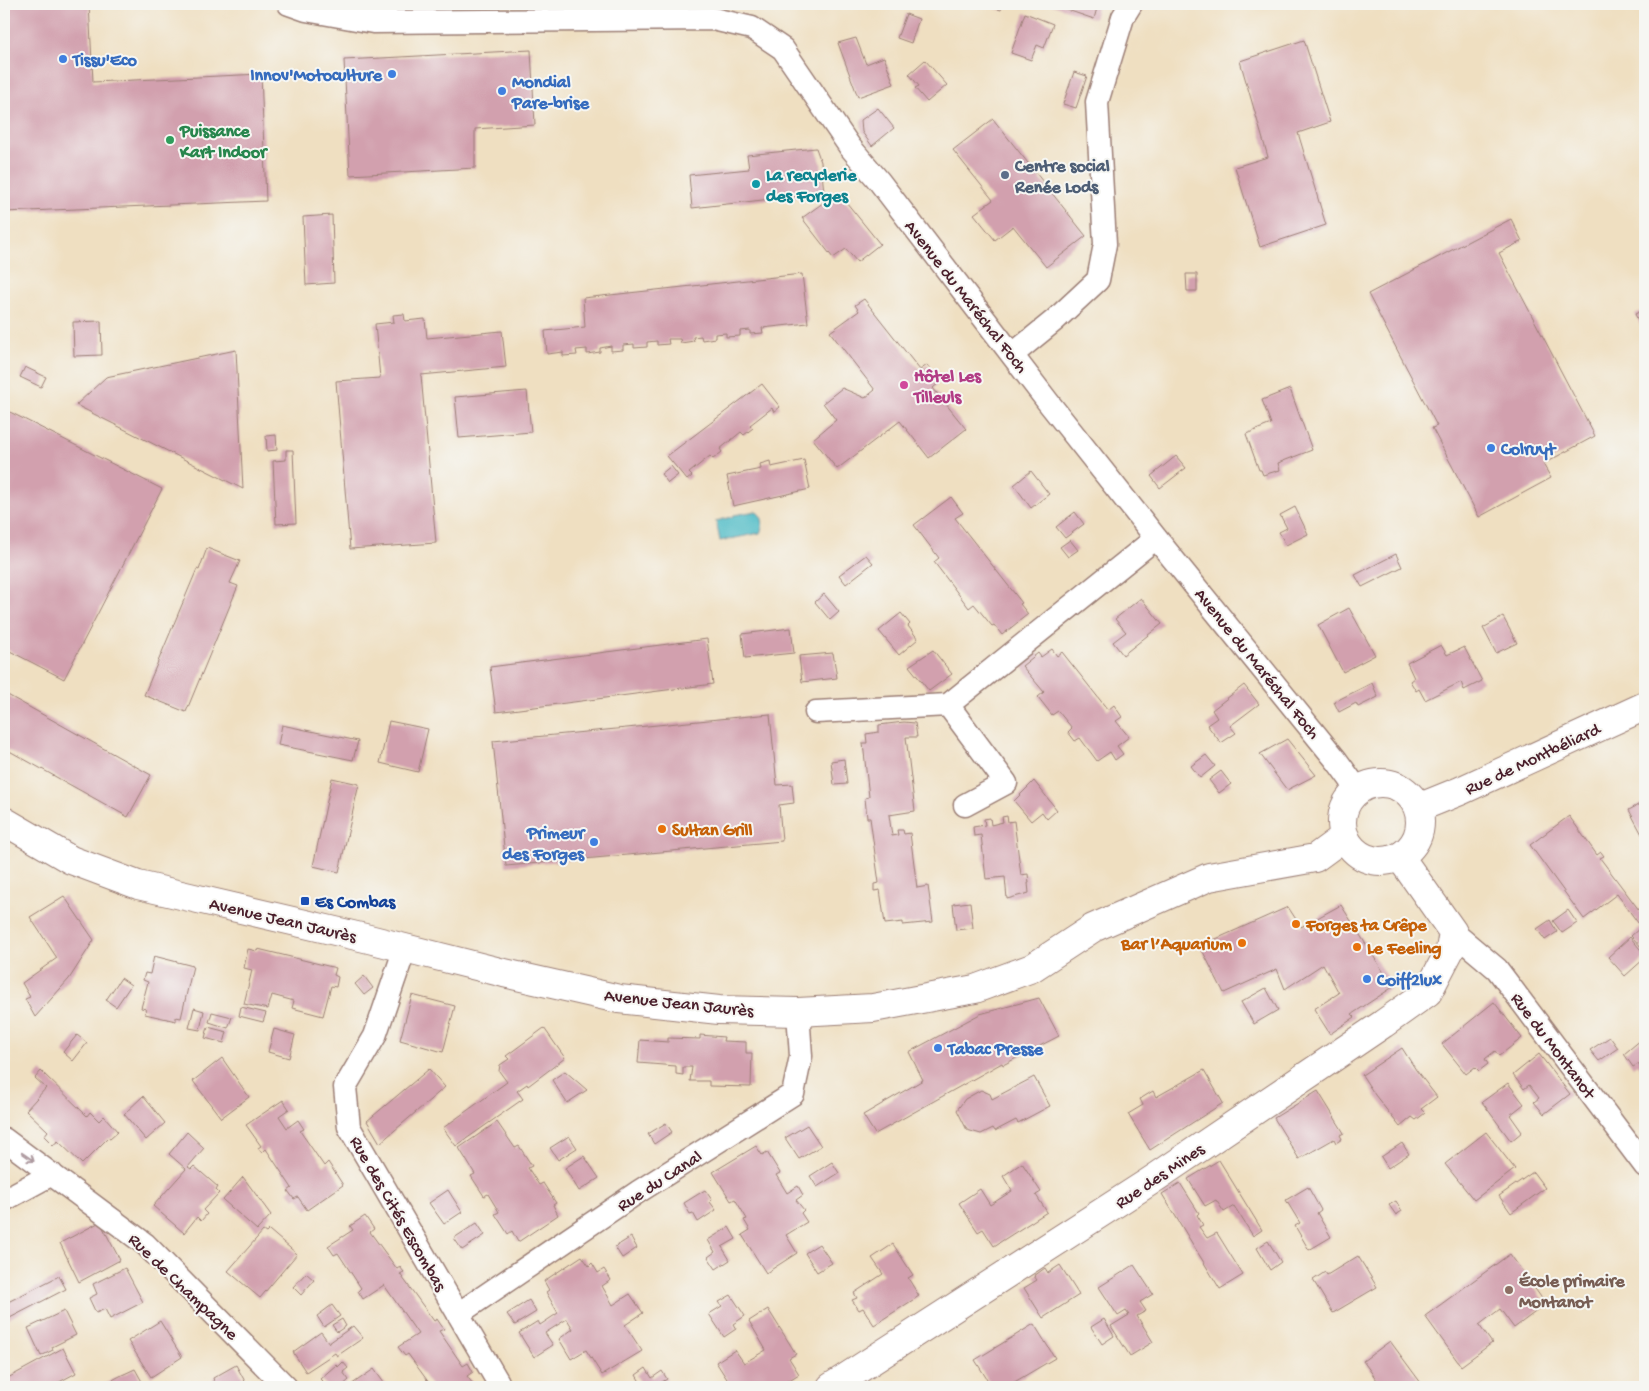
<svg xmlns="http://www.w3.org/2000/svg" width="1649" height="1391" viewBox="0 0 1649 1391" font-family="'Gochi Hand',sans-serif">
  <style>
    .water { fill: #4ebbc6; stroke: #4c6d78 }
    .building { fill: #d2a0ae }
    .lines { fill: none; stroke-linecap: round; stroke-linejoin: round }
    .minor-casing { stroke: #9c7f76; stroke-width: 25 }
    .tertiary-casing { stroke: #9c7f76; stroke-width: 30 }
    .minor { stroke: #fff; stroke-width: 22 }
    .tertiary { stroke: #fff; stroke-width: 28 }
    .oneway { stroke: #ae9aa0 }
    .shop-dot { fill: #3f7fe0; stroke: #f6f6f2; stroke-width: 2 }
    .leisure-dot { fill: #2e9e5b; stroke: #f6f6f2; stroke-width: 2 }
    .service-dot { fill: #5c6f8a; stroke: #f6f6f2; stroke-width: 2 }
    .culture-dot { fill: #0f9aa8; stroke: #f6f6f2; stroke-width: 2 }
    .hotel-dot { fill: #d1479c; stroke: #f6f6f2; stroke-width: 2 }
    .food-dot { fill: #e8710a; stroke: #f6f6f2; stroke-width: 2 }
    .transit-dot { fill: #1a4fb4; stroke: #f6f6f2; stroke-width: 2 }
    .education-dot { fill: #8d6e63; stroke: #f6f6f2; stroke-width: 2 }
    .labels { text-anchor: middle; stroke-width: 4; stroke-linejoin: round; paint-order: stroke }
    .shop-label { font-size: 18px; font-weight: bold; fill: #366cbe; stroke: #f6f6f2; text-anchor: start }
    .leisure-label { font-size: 18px; font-weight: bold; fill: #27864d; stroke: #f6f6f2; text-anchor: start }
    .service-label { font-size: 18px; font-weight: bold; fill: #4e5e75; stroke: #f6f6f2; text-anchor: start }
    .culture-label { font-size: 18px; font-weight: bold; fill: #0d838f; stroke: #f6f6f2; text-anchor: start }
    .street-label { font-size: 18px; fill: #4a1f2b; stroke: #f6f6f2 }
    .hotel-label { font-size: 18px; font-weight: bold; fill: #b23c85; stroke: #f6f6f2; text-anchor: start }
    .food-label { font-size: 18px; font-weight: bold; fill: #c56008; stroke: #f6f6f2; text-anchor: start }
    .transit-label { font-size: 18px; font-weight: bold; fill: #164399; stroke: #f6f6f2; text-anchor: start }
    .education-label { font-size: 18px; font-weight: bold; fill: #785e54; stroke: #f6f6f2; text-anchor: start }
  </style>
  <rect width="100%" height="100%" fill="#f6f6f2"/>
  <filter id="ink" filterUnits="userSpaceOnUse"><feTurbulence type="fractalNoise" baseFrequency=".02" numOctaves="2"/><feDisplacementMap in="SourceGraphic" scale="10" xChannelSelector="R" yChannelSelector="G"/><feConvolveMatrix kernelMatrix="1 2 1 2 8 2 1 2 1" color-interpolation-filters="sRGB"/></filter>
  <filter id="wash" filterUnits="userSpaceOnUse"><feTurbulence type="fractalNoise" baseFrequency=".0096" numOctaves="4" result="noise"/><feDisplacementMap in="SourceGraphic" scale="20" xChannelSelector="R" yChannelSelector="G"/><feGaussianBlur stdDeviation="1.12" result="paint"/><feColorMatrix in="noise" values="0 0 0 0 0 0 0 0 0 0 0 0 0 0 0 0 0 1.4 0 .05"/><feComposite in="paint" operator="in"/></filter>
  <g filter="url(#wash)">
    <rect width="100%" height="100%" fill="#efdfc1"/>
    <path class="water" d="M756,511C764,518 764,524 760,533L720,541L716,521L732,517L734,515Z"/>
    <g id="blocks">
      <path class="building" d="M4,4H89L93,82L261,74L266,201L4,212Z
        M982,4H1003L1001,10Z
        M1050,4H1098L1094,19Z
        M1025,13L1053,24L1044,48L1037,45L1031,60L1011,53Z
        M906,14L919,19L911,43L897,38Z
        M856,38L866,64L884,57L894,84L858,97L838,43Z
        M1304,40L1330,122L1298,133L1326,225L1260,247L1235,167L1268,157L1240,61Z
        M531,50L535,125L475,129V168L350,175L344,60Z
        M925,60L947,85L927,102L915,88L919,86L909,74Z
        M1074,72L1087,76L1076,108L1063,104Z
        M878,108L894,128L872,146L862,132L861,120Z
        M993,119L1086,236L1046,267L1013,226L995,240L974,214L993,200L953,150Z
        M816,148L821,162L824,193L692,208L689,175L749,169L747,155Z
        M838,192L880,244L857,262L846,249L833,258L802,218Z
        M332,215L334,283L306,285L303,217Z
        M1511,219L1522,241L1499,253L1595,436L1543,464L1551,478L1479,517L1432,428L1437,426L1368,294Z
        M802,274L808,323L762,328L763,333L750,334V330L740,331V336L726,337V333L715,334V338L702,340L701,336L693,337L694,341L681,343L680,339H668L669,344L657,345V341L647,342V347L634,348V344L623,345V350L611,351V346L600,348V352L587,354V349L576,350L577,355L563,356V352L547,354L545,331L585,327L583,298Z
        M1186,274H1197V291H1187Z
        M864,299L920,370L927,365L940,382L933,388L966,429L929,458L900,421L837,469L813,439L836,420L823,403L842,388L865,398L875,390L830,332L859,311L855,305Z
        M1645,309V335L1635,314Z
        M404,314L405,321L425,319L427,338L502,331L506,367L421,375L436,543L350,549L336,381L380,378L375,324L394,322L393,315Z
        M101,321L102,355L74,356L73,322Z
        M236,350L243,489L76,405L106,377Z
        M25,367L46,377L41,387L20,377Z
        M762,384L780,407L774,412L772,408L750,425L753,428L744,435L741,432L720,449L722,452L713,459L710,456L689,473L692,476L687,480L667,456Z
        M1290,389L1312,450L1278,463L1280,470L1263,475L1261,470H1259L1246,434L1271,424L1262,400Z
        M527,391L531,432L459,438L455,397Z
        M4,409L162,489L64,679L4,648Z
        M276,435L277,450L267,451L266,436Z
        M286,450H293L296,523L276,524L273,461L286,460Z
        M1176,456L1186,468L1160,488L1151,476Z
        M804,460L810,489L733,506L727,476L761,469L760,464L770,461L771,467Z
        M671,466L678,475L668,483L661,474Z
        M1031,471L1049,494L1031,508L1014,485Z
        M951,497L963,513L955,518L1022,603L1020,604L1028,614L1002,635L994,625L992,626L974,604L969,608L934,562L939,558L914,525Z
        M1295,507L1308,534L1286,545L1279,532L1287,528L1280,515Z
        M1075,512L1084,524L1065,538L1056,527Z
        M1070,540L1078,550L1068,557L1060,547Z
        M207,548L240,561L230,583L238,586L186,712L144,695L197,569L199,570Z
        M1396,554L1402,567L1362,587L1355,575Z
        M866,555L873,563L846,584L839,575Z
        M824,594L839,612L830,620L815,602Z
        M1141,598L1162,624L1123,655L1113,642L1126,632L1115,619Z
        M1349,608L1375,655L1343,672L1318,625Z
        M901,613L910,624L908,626L918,639L899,655L879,631Z
        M1503,617L1517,643L1496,653L1483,628Z
        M791,628L794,653L745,658L742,634Z
        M707,639L713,684L496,712L490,667Z
        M1441,645L1447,655L1464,647L1482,681L1464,690L1461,682L1425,700L1419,689L1416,691L1410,681L1414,678L1407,663Z
        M1052,649L1057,656L1062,652L1108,710L1114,705L1122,717L1116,721L1129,737L1117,746L1123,754L1115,760L1110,752L1097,761L1080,738L1075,741L1068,732L1072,728L1058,711L1052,715L1038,697L1044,692L1022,666L1038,653L1041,657Z
        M933,650L952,674L929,691L909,666Z
        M833,653L837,678L802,682L799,656Z
        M1372,683L1378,697L1358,707L1356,703L1339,712L1334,702Z
        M1244,685L1259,704L1230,726L1236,733L1221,743L1207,725L1217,718L1212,710Z
        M4,693L151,775L128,817L4,748Z
        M770,714L777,785L792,784L794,803L779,805L782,841L506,866L493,741Z
        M389,721L428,729L418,772L380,763Z
        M904,722L915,723L917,737H906L915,811L889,815L892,836L898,835L897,830H903L904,834L910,833L917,888L928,886L933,922L903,925V922L885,924L880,890L874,891V884L879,883L870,818H867L865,798L869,797L863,743H867L866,734L879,732V725Z
        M282,725L358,741L353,760L278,745Z
        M1287,739L1316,775L1287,790L1260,754Z
        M1206,755L1215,766L1200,778L1191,766Z
        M844,759L847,784L834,785L831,761Z
        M1221,771L1231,784L1219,793L1209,780Z
        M332,778L359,784L339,872L313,866Z
        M1034,781L1057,810L1047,819L1042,812L1031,821L1014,801Z
        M1645,801V840L1629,810Z
        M1007,816L1008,822L1014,821L1021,875L1028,874L1029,883H1028L1029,893L1007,899L1005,877L986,879L981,835L974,836L973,827L985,825L984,819L990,818L991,825L1003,822L1002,817Z
        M1569,816L1597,855L1601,852L1604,856L1600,858L1645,918V951L1631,936L1641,927L1617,894L1584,919L1530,845Z
        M64,896L94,940L69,979L35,1017L25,999L30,997L22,983L57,958L30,917Z
        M970,902L973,928L956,930L953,904Z
        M1341,905L1393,987L1352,1014L1355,1017L1330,1034L1314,1009L1339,993L1323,964L1285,989L1277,969L1224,993L1200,946L1288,907L1301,927Z
        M1568,910L1577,923L1562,933L1553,921Z
        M1550,920L1557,932L1545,940L1537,929Z
        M1630,937L1645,955V958L1625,976L1608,957Z
        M248,949L257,951L258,949L336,968L334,975L338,977L336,987L331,986L323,1016L292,1008L294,1001L272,995L268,1009L244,1004L252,970L244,968Z
        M154,956L193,966L181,1018L176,1017V1021L145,1014L146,1009L141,1008L148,982L143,980L145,973L150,974Z
        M364,976L373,988L364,995L355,984Z
        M121,978L131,985L116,1007L106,1000Z
        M1266,988L1278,1010L1254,1024L1241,1002Z
        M412,995L455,1006L443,1052L400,1040Z
        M1039,998L1059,1036L1003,1065L1002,1063L875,1134L863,1115L923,1080L909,1052L980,1014Z
        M1494,1002L1522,1038L1499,1056L1495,1051L1485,1059L1488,1064L1479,1071L1475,1067L1466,1074L1442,1044Z
        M241,1007L266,1013L263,1022L239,1016Z
        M194,1008L204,1011L200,1030L189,1028Z
        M212,1012L232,1017L228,1028L209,1022Z
        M208,1027L227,1032L224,1043L205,1038Z
        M544,1028L565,1058L528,1086L527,1084L517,1091L523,1099L456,1146L443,1128L507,1082L499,1071L500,1065L509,1059L506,1056Z
        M274,1029L295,1035L289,1058L268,1052Z
        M77,1035L87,1043L73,1061L63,1052Z
        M700,1035L724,1037L723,1041L746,1042V1053H752L751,1087L709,1086V1081H690L692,1067H683V1075L676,1074V1066L638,1063L640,1040L668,1042V1038L700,1039Z
        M1610,1037L1618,1048L1599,1061L1590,1050Z
        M1642,1039L1645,1043V1074L1638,1064L1633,1067L1624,1054Z
        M1402,1048L1416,1070L1437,1097L1421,1109L1425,1113L1416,1120L1412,1117L1400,1127L1375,1095L1362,1075Z
        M1539,1054L1570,1094L1544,1114L1534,1102L1539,1098L1529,1085L1524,1089L1513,1075Z
        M222,1058L249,1097L221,1118L193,1081Z
        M429,1069L445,1087L380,1143L367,1121Z
        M1204,1070L1223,1103L1150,1150L1128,1114L1143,1105L1140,1099L1153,1091L1156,1097Z
        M41,1071L87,1116L90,1112L99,1121L104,1116L118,1132L110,1139L108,1138L82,1164L58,1141L53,1145L44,1136L48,1131L26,1110L46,1088L35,1078Z
        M565,1071L587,1090L567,1103L552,1080Z
        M1034,1077L1050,1106L1018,1123L1016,1120L995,1131L993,1128L981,1134L967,1130L957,1110L965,1099L981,1090L990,1094L992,1099Z
        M1508,1083L1524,1104L1510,1115L1522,1132L1511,1141L1482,1102Z
        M1318,1091L1344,1133L1340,1135L1342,1139L1336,1143L1334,1139L1299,1159L1274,1118Z
        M143,1096L165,1123L146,1140L124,1114Z
        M283,1100L289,1109L279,1116L287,1128L298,1120L304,1129L300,1131L324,1166L328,1162L343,1185L307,1210L298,1197L294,1199L288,1191L292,1188L266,1149L262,1153L258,1148L261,1146L246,1125Z
        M497,1122L515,1148L519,1146L532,1166L528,1168L539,1185L543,1183L556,1203L553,1205L558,1215L518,1242L512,1231L508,1234L495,1214L499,1212L488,1194L484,1196L471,1176L475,1174L459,1148Z
        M666,1123L672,1132L654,1144L648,1134Z
        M807,1125L821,1146L799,1159L785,1138Z
        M187,1132L204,1148L188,1167L191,1169L194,1166L218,1187L216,1190L219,1193L203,1210L207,1214L201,1221L197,1217L184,1233L153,1206L186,1169L169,1154Z
        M1486,1132L1515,1169L1474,1200L1445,1164Z
        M569,1136L577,1148L558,1160L550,1148Z
        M1402,1143L1409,1154L1388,1168L1381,1157Z
        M756,1146L762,1155L767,1152L780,1173L776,1175L787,1193L798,1186L803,1195L796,1200L804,1210L801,1213L807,1222L786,1235L797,1253L766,1273L742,1235L750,1230L744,1220L747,1219L735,1199L731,1201L713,1172Z
        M584,1156L599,1178L579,1191L565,1168Z
        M1219,1160L1262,1230L1253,1236L1234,1206L1224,1212L1216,1200L1205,1206L1188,1179Z
        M832,1162L839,1173L817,1187L810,1176Z
        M1022,1163L1041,1192L1036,1195L1047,1212L994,1246L983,1229L978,1232L959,1203L980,1189L990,1205L1012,1191L1003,1176Z
        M1533,1172L1545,1188L1511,1213L1499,1196Z
        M243,1177L271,1215L257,1230L223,1200Z
        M1180,1183L1199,1213L1197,1215L1203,1225L1199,1227L1207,1238L1217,1233L1243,1275L1220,1289L1162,1194Z
        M1308,1187L1321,1210L1317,1213L1331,1237L1309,1250L1295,1226L1300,1223L1286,1200Z
        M448,1190L462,1212L444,1224L429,1203Z
        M705,1190L712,1200L710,1202L716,1210L698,1222L693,1213L690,1214L684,1203Z
        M1396,1201L1402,1211L1396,1215L1389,1205Z
        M365,1216L374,1229L370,1232L397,1269L400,1267L404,1272L400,1274L434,1321L437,1319L441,1325L444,1329L439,1331L463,1366L468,1363L473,1372L467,1376L475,1387H455L453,1385L450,1387H432L408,1354L405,1356L398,1347L418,1334L384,1285L363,1299L358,1291L361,1288L338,1253L334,1255L328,1246L353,1230L350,1226Z
        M100,1222L120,1260L79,1282L60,1243Z
        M477,1223L485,1235L462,1250L454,1238Z
        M729,1227L736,1239L722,1247L730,1260L716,1269L708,1257L715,1252L708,1240Z
        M269,1230L297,1254L260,1298L228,1271L263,1231L266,1233Z
        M631,1237L637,1248L622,1258L615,1247Z
        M1268,1241L1281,1262L1270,1270L1257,1248Z
        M819,1244L832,1263L817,1272L805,1253Z
        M893,1244L913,1275L908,1278L919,1296L874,1325L863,1308L859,1310L852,1300L857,1298L854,1293L883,1274L872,1258Z
        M1510,1254L1546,1304L1514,1328L1500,1309L1479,1325L1492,1343L1461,1366L1425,1316Z
        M582,1256L589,1266L592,1263L598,1273L604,1269L611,1280L602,1286L613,1305L630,1294L643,1313L625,1325L642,1351L602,1375L586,1350L571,1359L559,1339L573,1329L567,1319L545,1333L553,1345L534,1357L519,1333L538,1321L540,1325L558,1313L546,1292L549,1290L544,1281Z
        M1358,1256L1377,1287L1333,1313L1313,1280L1325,1272L1327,1275Z
        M1060,1265L1079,1295L1043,1318L1024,1288L1037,1280L1034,1276L1045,1268L1048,1273Z
        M1134,1265L1153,1294L1140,1302L1146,1311L1137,1316L1153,1342L1130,1356L1111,1326L1129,1315L1126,1311L1118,1316L1099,1287Z
        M125,1268L143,1302L110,1319L105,1309L96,1313L89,1298L97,1294L93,1284Z
        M306,1273L314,1280L301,1295L293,1287Z
        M59,1276L66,1289L4,1321V1304Z
        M731,1295L745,1316L733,1324L736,1329L724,1337L709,1314L722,1306L719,1302Z
        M529,1300L536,1312L515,1325L507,1314Z
        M332,1305L340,1316L324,1327L317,1316Z
        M768,1309L796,1354L789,1358L799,1374L778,1387H732L716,1362L735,1350L744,1363L766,1350L749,1321Z
        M64,1311L76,1335L52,1347L53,1350L41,1356L28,1328Z
        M342,1319L346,1326L337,1332L332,1325Z
        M1104,1319L1114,1336L1102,1344L1091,1327Z
        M160,1321L182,1357L151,1377L128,1341Z
        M1034,1324L1055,1358L1006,1387H992L975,1360Z
        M353,1326L363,1338L337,1356L335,1353L306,1372L293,1352L321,1332L329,1343Z
        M1390,1341L1424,1387H1382L1363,1361Z
        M63,1348L76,1373L50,1387H4V1380Z
        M343,1362L348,1368L343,1372L349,1380L341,1387H328L320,1379L336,1365L338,1367Z
        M236,1365L248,1387H210L208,1384L214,1381L213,1378Z
        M646,1368L652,1378L662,1371L667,1379L654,1387H643L636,1375Z
        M135,1369L145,1387H99L122,1375Z
        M374,1369L387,1387H348Z"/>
    </g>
  </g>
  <g filter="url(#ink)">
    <use href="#blocks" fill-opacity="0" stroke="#9c7f76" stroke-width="1"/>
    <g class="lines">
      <g class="minor-casing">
        <path id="minor" d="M289,4L306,10L373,22L713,19L752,28L783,49L850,147L879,181L1048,402L1156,538L1337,761L1358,790
          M1012,355L1055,320L1098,280L1105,244L1097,102L1123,17L1131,4
          M948,705L1006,783L965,805
          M816,712L948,705L1156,538
          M1453,932L1497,969L1645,1166
          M405,948L375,1036L345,1087L349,1127L498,1382V1387
          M4,1139L145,1244L286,1387
          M4,1200L52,1174
          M458,1314L638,1192L793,1094L801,1056L798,1012"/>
      </g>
      <g class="tertiary-casing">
        <path id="tertiary" d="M1342 822a39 39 0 1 1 78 0a39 39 0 1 1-78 0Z
          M1418,808L1460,791L1645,706
          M4,821L71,860L138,885L365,938L504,973L619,999L719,1010L798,1012L873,1008L975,989L1032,968L1093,928L1209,877L1315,858L1345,836
          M831,1387L1149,1182L1383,1024L1428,992L1450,950L1453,932L1400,857"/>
      </g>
      <use href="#minor" class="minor"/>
      <use href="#tertiary" class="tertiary"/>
    </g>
    <defs><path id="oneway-shaft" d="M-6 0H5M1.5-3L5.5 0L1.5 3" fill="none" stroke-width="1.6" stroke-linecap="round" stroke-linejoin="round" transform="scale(1.25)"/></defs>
    <use class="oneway" href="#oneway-shaft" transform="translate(28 1157) rotate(35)"/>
  </g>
  <g class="shop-dot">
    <circle cx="63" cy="59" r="5"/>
    <circle cx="392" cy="74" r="5"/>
    <circle cx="502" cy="91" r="5"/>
    <circle cx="1491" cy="448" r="5"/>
    <circle cx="594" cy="842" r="5"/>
    <circle cx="1367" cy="979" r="5"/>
    <circle cx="938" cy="1048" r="5"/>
  </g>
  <circle class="leisure-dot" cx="170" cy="140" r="5"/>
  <circle class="service-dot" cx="1005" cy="175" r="5"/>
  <circle class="culture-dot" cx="756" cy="184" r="5"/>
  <circle class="hotel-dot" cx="904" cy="385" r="5"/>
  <g class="food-dot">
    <circle cx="662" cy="829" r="5"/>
    <circle cx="1296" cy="924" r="5"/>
    <circle cx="1242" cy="943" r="5"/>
    <circle cx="1357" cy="947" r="5"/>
  </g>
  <rect class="transit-dot" x="300" y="896" width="10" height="10" rx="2.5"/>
  <circle class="education-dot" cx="1509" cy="1290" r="5"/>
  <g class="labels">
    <g class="shop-label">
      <text x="73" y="65">Tissu'Eco</text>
      <text x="382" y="80" text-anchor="end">Innov'Motoculture</text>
      <text x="512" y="87">Mondial<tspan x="512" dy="21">Pare-brise</tspan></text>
      <text x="1501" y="454">Colruyt</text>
      <text x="584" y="838" text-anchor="end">Primeur<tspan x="584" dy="21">des Forges</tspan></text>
      <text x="1377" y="985">Coiff2lux</text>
      <text x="948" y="1054">Tabac Presse</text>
    </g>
    <g class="leisure-label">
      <text x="180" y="136">Puissance<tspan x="180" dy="21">Kart Indoor</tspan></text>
    </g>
    <g class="service-label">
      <text x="1015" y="171">Centre social<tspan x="1015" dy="21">Renée Lods</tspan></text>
    </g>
    <g class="culture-label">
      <text x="766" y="180">La recyclerie<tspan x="766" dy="21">des Forges</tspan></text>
    </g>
    <g class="street-label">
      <text transform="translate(967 296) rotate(52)" y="6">Avenue du Maréchal Foch</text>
      <text transform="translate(1258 663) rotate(51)" y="6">Avenue du Maréchal Foch</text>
      <text transform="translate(1532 758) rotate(-25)" y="6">Rue de Montbéliard</text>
      <text transform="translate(283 919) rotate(13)" y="6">Avenue Jean Jaurès</text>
      <text transform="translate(679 1002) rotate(6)" y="6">Avenue Jean Jaurès</text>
      <text transform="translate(1554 1045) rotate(53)" y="6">Rue du Montanot</text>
      <text transform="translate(1159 1175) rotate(-34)" y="6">Rue des Mines</text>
      <text transform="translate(659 1180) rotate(-33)" y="6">Rue du Canal</text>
      <text transform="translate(399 1213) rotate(60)" y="6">Rue des Cités Escombas</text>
      <text transform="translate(184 1286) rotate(44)" y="6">Rue de Champagne</text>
    </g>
    <g class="hotel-label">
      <text x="914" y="381">Hôtel Les<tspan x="914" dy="21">Tilleuls</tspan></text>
    </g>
    <g class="food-label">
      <text x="672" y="835">Sultan Grill</text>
      <text x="1306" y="930">Forges ta Crêpe</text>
      <text x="1232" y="949" text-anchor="end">Bar l’Aquarium</text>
      <text x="1367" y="953">Le Feeling</text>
    </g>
    <g class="transit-label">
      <text x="315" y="907">Es Combas</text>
    </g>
    <g class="education-label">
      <text x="1519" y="1286">École primaire<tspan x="1519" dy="21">Montanot</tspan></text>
    </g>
  </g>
  <rect width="1649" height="1391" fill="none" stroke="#f6f6f2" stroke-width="20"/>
</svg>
